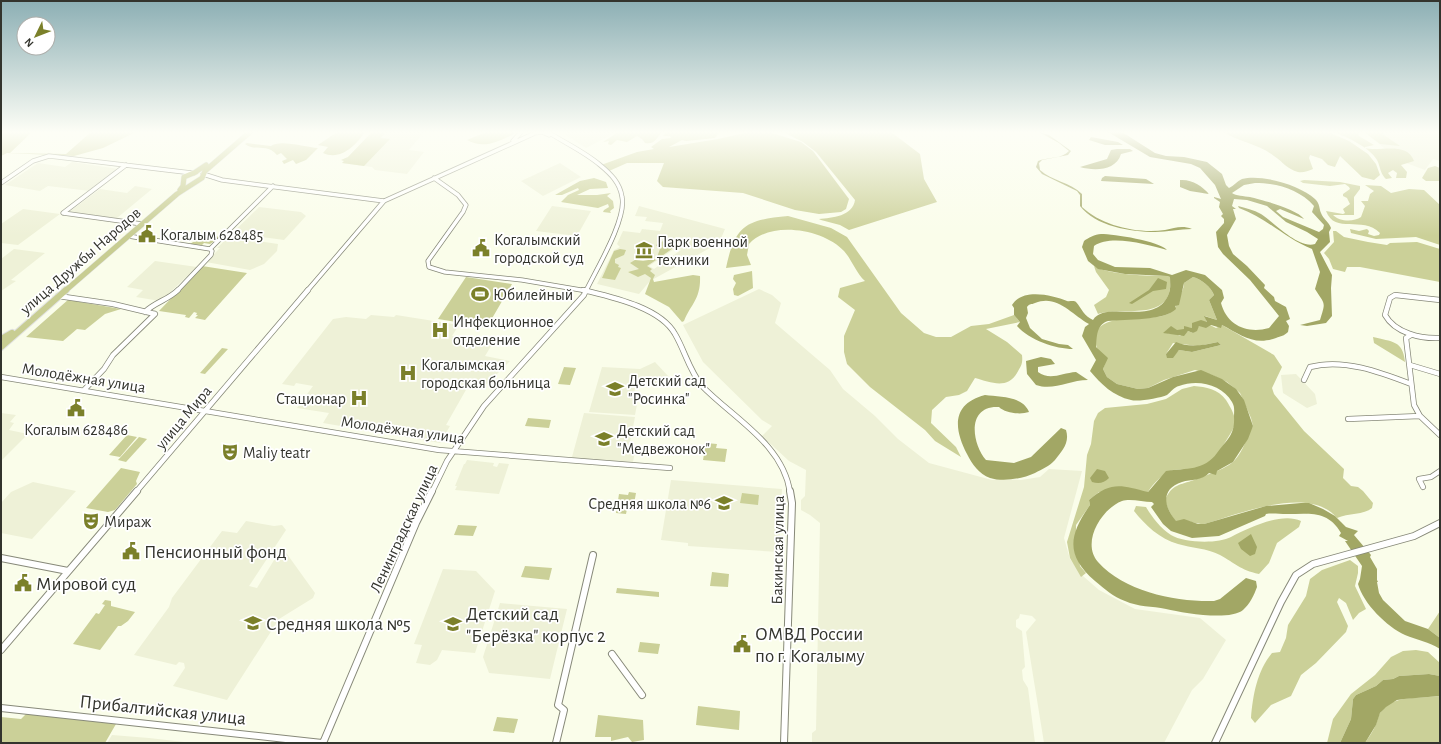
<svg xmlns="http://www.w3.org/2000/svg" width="1441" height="744" viewBox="0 0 1441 744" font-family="'Alegreya Sans',sans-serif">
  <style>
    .built { fill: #eef1d7; fill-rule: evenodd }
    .green { fill: #cbd098; fill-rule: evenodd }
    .water { fill: #a2a765; fill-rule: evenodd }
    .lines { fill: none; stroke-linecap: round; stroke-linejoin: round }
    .minor-far2-casing { stroke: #878979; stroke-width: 5 }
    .minor-far1-casing { stroke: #878979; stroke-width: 6 }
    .minor-casing { stroke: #878979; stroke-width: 8 }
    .major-far1-casing { stroke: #e2e3e2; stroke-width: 6 }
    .major-casing { stroke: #e2e3e2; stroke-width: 8 }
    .minor-far2 { stroke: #fff; stroke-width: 3.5 }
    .minor-far1 { stroke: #fff; stroke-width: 4.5 }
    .minor { stroke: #fff; stroke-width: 6 }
    .major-far1 { stroke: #c8cd92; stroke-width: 5 }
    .major { stroke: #c8cd92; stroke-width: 6 }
    .labels { text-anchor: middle; stroke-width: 3.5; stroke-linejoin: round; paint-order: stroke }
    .poi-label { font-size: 16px; fill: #33342d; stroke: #fff; text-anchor: start }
    .street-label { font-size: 16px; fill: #33342d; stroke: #fff }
    .near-poi-label { font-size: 19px; fill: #33342d; stroke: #fff; text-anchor: start }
    .near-street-label { font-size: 19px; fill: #33342d; stroke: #fff }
  </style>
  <rect width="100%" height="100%" fill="#fafdea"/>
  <path class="built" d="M372,132H424L409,150L424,152L407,174L375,170L372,167L342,163L344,161L341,160L348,157Z
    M569,132H613L615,133L586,148L564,134Z
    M1365,132H1440V161L1433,159L1425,170L1398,160Z
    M72,162L119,169L90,191L48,186L40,191L5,185L38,163L65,167Z
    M560,163L581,177L543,196L521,181Z
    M135,186L152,189L117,218L69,212L100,189L127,193Z
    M552,206L591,211L577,236L536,231Z
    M639,206L725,229L719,243L650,281L639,294L597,284L614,250L620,247L617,244L623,231L640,233L642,229L660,231L663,223L645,221L647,217L635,216ZM677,247L681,250L654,269L649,266Z
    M259,207L301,212L306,216L284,240L262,237L258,241L278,244L277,251L264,264L250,270L206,262L220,248H217Z
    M23,209L60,214L18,245L1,243V224Z
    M14,249L45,253L11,280L16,281L1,291V259Z
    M155,261L197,267L163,299L160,301L136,297L143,290L127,287Z
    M759,289L772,295L781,303L775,323L830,370L843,389L875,416L898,439L929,463L992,480L1002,479L1021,480L1040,477L1049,469L1082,471L1064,538L1070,559L1083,576L1099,590L1135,609L1200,618L1226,640L1203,679L1192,690L1164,743H1044L1026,632L1036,620L1032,616L1020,614L1019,618L1016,620V627L1022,631L1025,667L1022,670L1023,680L1028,688L1035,743H812V733L816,730L820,523L810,515L801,510V500L805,496L806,470L789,461L762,436L772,426L762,420L703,362L683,325Z
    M371,315L394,317L396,315L459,325L452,336L493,343L485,356L510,361L487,384L471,381L446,425L450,426L440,443L323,423L329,413L297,408L313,386L296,383L294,386L282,384L333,319L346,317L366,319Z
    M655,362L669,377L654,384L635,386L634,399H638L635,415L589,412L602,367L640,369Z
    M1296,374L1315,394L1317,404L1307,408L1283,393L1281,375Z
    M1,413L16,415L10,422L14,423L9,430L28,434L1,461Z
    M584,413L635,417L630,442L636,447L633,462L589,460L574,459L572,457Z
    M467,460L494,463L493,466L497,467L499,463L509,464L499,494L455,490L457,486H455L464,464H465Z
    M671,480L782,489L779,552L688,546V543L661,540Z
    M33,482L76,491L32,539L1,533V503L11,492Z
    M246,521L274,526L282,525L286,530L249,586L257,588L282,547L315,593L313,598L279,619L227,700L173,686L185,668L184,663L179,662L176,665L134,655L169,607L172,598L222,531L237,533Z
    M443,569L476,571L495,591L475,653L442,650L437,660L430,665L416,663L422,645L414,644Z
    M500,603L567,609L550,679L489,673L483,657Z
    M112,735L149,738L193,743H107Z"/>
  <path class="green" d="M1,132H32L10,153L66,154L91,132H136L103,148L74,156L7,153L1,156Z
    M337,132H365C356,145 341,161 323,153L328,147L318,145Z
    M372,132H386L381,138L390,139L364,166L342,163L344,161L341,160L348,157Z
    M486,132H515L512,135C496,142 484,149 467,140Z
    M618,132H662C657,137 655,145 645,143L642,139L637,136L627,142L617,140L611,145L608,144L609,141L603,142Z
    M666,132H720L715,138L686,141L682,140L669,147L718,139L749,132H769L801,142L813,151L849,199L846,209L841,212L819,214L795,210L743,193L663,187L657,181L664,163H627L609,171L601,165L637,152L654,149L651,147L662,139L671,138L670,136H663Z
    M783,132H891L920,154L924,179L937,202L849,230L840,225L821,220L819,219C832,218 853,216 855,200L816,152L803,142Z
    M1223,132H1328L1349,141L1368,154L1376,164L1380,175L1374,180L1362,177L1340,156L1335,167L1328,165L1322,159L1310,155L1309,158L1313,169C1308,171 1303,173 1298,172C1287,169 1283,162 1274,156C1259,144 1239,142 1223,132Z
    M1333,132H1360L1358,134L1359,136L1374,145L1365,147V148C1380,152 1407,141 1414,161L1401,165L1407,172L1406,178H1396L1397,173L1393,170L1388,173L1392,178L1386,179C1381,175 1380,167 1378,162C1373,149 1346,136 1333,132Z
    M1364,132H1385L1383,133L1384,135L1400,146L1380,144Z
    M247,143L271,146C279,139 306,147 318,148L306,160L296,164L293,160L284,164L282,161L287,159L281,153L277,155C267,143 255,152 245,144Z
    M1435,166L1440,168V181H1426L1422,178L1428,168Z
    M594,178L606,182L608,188L590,189L577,195H597L611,193L607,196L613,201L614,208L610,211L611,213L603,212L604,210L609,207L608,204L598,208L561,202L568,195L579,190L578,188L562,195H555L580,181Z
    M1304,180L1340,182L1360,186V189L1354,197V215H1333C1340,222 1354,222 1361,217L1365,206L1361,201H1368L1370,194L1374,191L1365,185L1381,186L1391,193L1409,189L1424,190L1440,205V245L1416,237L1376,239L1351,233L1350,229L1359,231L1367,229L1369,231L1368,234L1374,236L1379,235L1380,233C1362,215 1335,235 1326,211L1343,214L1345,213L1343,209L1350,204L1347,198L1343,196V194L1350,189L1349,187L1345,184L1330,186L1303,183L1300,181Z
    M788,216L831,228L847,237L901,313L924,333L936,337H951L971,326L989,324L1014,315L1020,322L986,329L1007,342L1022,355C1023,364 1021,366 1017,373C1007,390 990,382 975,378L967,391L959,395L946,397L932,410L931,423L956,447L961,457L935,441L925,430L870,387L847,364L844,352V336L855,310L838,297L840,288L865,281C856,273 852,260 844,251C824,229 770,220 749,244L747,255L751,265L726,268C735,225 746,220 788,216Z
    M1333,231H1336L1344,237L1368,242L1387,245L1390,243L1417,242L1440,249V282L1360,267H1347L1345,272L1333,269L1329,259L1324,253L1334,242Z
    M204,235L221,237L210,244L204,243L202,245L190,244Z
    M665,240L676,246L659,258L657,257L660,249L656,245Z
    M620,249L626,250L624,255L615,259V263L619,265L618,267L621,268L615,280L602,278L614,251Z
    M654,259L656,260L647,266L652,269L650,271L655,275L653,279L654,282L693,275L700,276C701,299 691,304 684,321L682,322L669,307L645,294L651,278L645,274L638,277L628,272L639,269L630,263L635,260L643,261Z
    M202,266L247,273L205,320L195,318L198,315H196L197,313L194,312L189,318L185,317L186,315L159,311Z
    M1094,266C1108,275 1149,276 1167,276L1170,277C1175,324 1124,306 1098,314L1094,305L1106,297L1109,290L1096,272Z
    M752,271L753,288L738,296L734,295L733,289L736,283L733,279L734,275Z
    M466,277L512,284L487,327L438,319Z
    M1193,277C1201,279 1211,287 1214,295L1209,300L1217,320L1205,316L1207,323L1192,328L1184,327V330H1166L1169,334L1174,333L1180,336L1188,331L1193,333L1199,326L1210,325L1216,328L1222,325L1274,355L1282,367L1272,388L1274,394L1304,431L1344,469L1343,478L1351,486L1358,487L1363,491L1373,503L1372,508C1364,515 1348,513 1337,518C1309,484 1237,515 1204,524C1193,524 1186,518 1176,522C1171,515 1167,508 1165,500C1172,484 1180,485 1194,480C1204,476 1226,469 1234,461C1244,451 1246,437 1253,426L1251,418L1240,393L1227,382L1212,375L1195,370L1164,380L1148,388L1138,389L1117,384L1107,377L1103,369L1106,361C1104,355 1097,351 1096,345C1089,307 1149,325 1170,313C1174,311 1178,301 1179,298C1181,293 1184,289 1184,283ZM1218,342L1221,345L1192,352L1179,350L1175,354H1166L1173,343L1198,346Z
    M69,299L81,301L80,302L121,309L105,314L85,330L77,329L63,341L26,337Z
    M1373,337C1392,342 1403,340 1405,362L1374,343Z
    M222,348L228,349L205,374L200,373Z
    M564,367L576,368L570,385L558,384Z
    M1194,386C1206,387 1218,389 1226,400C1240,422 1236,425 1224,444C1219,453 1213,461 1204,466C1194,472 1182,468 1173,470C1164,473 1153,483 1148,492H1099L1089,500L1090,505L1076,525V533L1080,566L1086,573L1081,577L1070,558L1067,542L1084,487L1087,455L1091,444L1094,421L1098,413L1105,408L1147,404L1166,399L1182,389Z
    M528,418L551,420L549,428L525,426Z
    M127,435L137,437L120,457L109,455Z
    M139,437L147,439L126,462L118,460Z
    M706,443L717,444L716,448L727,449L725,462L703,460Z
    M121,468L140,472L136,481L137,484L115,510L108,512L86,508Z
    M629,492L636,493L634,504H628L626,514L616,513L619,494L628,495Z
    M742,493L759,495L758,505L740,503Z
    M1136,506L1146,507C1152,517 1160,528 1171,535C1184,543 1218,544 1231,537C1249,528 1281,512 1301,521L1299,527L1277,543L1269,563L1259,574C1240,570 1235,563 1220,555C1207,548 1191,548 1178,544C1160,539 1145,525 1134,511Z
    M458,525L477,526L473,536L454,535Z
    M1350,560L1358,566V573L1355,586L1366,609L1359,613L1353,620L1346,603L1339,598L1337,602L1348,626L1346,632L1316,663L1301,675L1291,696L1271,705L1255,723L1251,718C1253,695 1257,671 1272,653L1280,652L1286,638L1288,625L1306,596L1310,579L1322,570Z
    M525,566L552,568L549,580L521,577Z
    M712,572L729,574L728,587L710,586Z
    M617,588L659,592V597L616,593Z
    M105,600L111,601V606L135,612L128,621L121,626H118L100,650L73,644L96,613L99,614L105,605L102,604Z
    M1440,611V638L1428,629Z
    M640,642L660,644L658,654L638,652Z
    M1416,650L1428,652L1440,663V676L1429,674L1399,676L1393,679L1383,680L1376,686L1356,695L1353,699L1351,719L1340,743H1327L1333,719L1351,694L1375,675L1391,657L1403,651Z
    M1440,696V743H1365C1369,737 1374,730 1376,724C1378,720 1378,715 1381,712C1393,694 1421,699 1440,696Z
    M698,706L740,711L739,730L696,725Z
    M26,714L116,724L105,743H1V717L21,719Z
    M598,715L643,720L644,740L632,742L628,737L611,741V737H595Z
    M497,717L518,719L514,733L493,731Z"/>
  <path class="water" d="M1039,132L1049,135L1071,151L1068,155L1042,160L1039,163L1040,170C1052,181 1070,182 1082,194V207C1102,226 1138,234 1165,230C1175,228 1182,225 1192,229C1180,229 1167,232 1155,232C1131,232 1095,226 1080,206V195L1077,191L1042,174L1036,167L1038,161C1047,157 1062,159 1069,151L1059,143Z
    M1108,132H1122L1155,153L1166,156L1184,157L1207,162L1222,174L1226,185L1229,188C1234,186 1237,181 1242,179C1262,174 1300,185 1315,199C1320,204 1319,208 1321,213C1323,219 1329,222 1331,228L1329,232L1330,242L1320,252L1332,275L1331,288L1332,316L1326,323L1307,326L1300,325L1320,320C1326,301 1325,305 1315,289L1320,272L1312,249C1286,239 1267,218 1239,208L1238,206C1245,208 1254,210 1261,214C1275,223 1298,249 1315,244L1318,239L1307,232L1286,222L1267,206L1247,200L1234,199L1232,206L1236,209H1233L1236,219L1227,235L1229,246L1233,254L1247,266L1265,285L1264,288L1274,297L1275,301L1286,307L1290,319L1286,321L1289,326L1288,332C1284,336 1281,336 1276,338C1254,346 1241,335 1222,325L1221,328L1211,325L1206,328L1199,326L1197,331L1193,333L1188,331L1184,336L1163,333L1171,326L1177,330L1184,329V326L1192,328V323L1201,320L1207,322L1204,316L1217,320L1209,300L1214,295C1211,287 1201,279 1193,277L1184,283L1179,305L1175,306L1176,309C1164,321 1126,319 1108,321C1096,325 1097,337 1096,347L1108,358L1103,369L1107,377L1117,384L1138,389L1148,388L1173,377L1201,370L1222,379L1236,389L1244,400L1253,426L1248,439L1233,462L1217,471L1216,475L1209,473C1202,481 1191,479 1182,482C1160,489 1164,507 1176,521L1184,519L1198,524H1204L1266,506L1301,503H1309L1323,509L1335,516L1346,527L1358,531L1354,535L1371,555L1370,557L1377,569V580L1378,582H1377L1379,593L1383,600L1405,621L1428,629L1440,638V649C1429,642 1417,640 1405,635C1387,627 1363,603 1358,584L1360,579L1362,566L1345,541H1348L1339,536L1341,533C1328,510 1309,514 1287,514C1279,514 1272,513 1266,514L1265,516L1219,536L1192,538L1171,531L1163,524L1151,507L1154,504L1152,502C1143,502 1130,498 1122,501C1101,509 1081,543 1098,562C1125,592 1176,602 1214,601L1220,599L1246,578L1256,581L1257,587C1254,595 1250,604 1243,610C1230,621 1183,613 1166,609C1152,606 1138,607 1125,601C1113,597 1105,589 1095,581C1065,555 1069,535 1090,505L1089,500C1111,481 1121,485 1148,492L1166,471C1186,468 1204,471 1217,453C1227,439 1235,435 1234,417C1234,411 1235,407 1232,402C1222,384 1197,379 1179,386C1174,387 1171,392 1167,395C1160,398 1138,402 1131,400C1113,396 1101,384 1090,371L1096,360L1082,336L1085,327L1089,324C1071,314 1057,294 1035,303C1031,305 1030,303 1027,307L1028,313L1026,318L1030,328L1042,339L1059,344L1068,345L1073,349C1056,349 1029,340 1017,326L1020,322L1014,315V308L1012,305C1022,288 1052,295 1067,301C1069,302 1074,300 1076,302C1082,309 1084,316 1093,320C1105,299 1157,328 1169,293C1171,288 1170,282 1170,277L1167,276L1125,274L1098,269L1088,261L1082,247L1084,241C1088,238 1095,234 1101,234C1114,234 1159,241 1167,250C1148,245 1111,234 1094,246L1093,254L1098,260L1115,267L1150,268L1172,275L1186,270L1205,275L1222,290L1224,298L1221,303C1227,326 1248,334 1269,328L1279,316L1250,280L1223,254L1218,247L1216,232L1224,223V219L1221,216L1223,214L1219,207L1220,202L1214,198V197L1221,199L1215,185L1200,168L1191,164L1150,157ZM1255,183C1276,183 1299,189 1314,206L1312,212L1324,225L1323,229L1319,232L1283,217L1276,211L1280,209L1304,219C1297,209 1262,200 1250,197C1244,196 1236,196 1232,193L1244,185Z
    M1091,137L1118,142L1123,145H1105L1089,140Z
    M1117,149H1130L1133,151L1121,154C1116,171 1094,171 1080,167L1107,159L1111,150Z
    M1105,176L1146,179L1154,184L1101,181L1102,178Z
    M1180,180C1192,179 1202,186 1209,194L1190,191L1180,187Z
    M1158,278L1167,282L1166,289L1153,291L1132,304L1129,303L1149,290Z
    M1176,342C1189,348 1204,345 1218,342L1221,345L1192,352L1179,350L1173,358H1167L1166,354Z
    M1041,357L1051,359L1055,364L1038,367V372C1050,381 1062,373 1076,372L1088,380C1069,380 1054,391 1036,385L1027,374L1026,361Z
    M985,395C1000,397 1023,396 1029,412C1020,415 1005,413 999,407C967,405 971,442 986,460L1014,463L1031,457L1061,428L1066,430C1070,443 1062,451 1055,460C1050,466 1042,469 1035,473C1022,479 1003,482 990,478C979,474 972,464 967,454C954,429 951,404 985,395Z
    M1097,469L1105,471L1109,478C1104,483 1099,484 1092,482L1090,478Z
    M1251,534L1257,547L1255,554L1250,556L1241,549L1238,543Z
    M1429,674L1440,676V696L1404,699L1397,700L1386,707L1380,713L1376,725L1365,743H1340L1351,719L1353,699L1356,695L1376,686L1383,680L1393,679L1399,676Z"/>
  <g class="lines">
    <g class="minor-far2-casing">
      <path id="minor-far2" d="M548,132C565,143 585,152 600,165C611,174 620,183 622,197C627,219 596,270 586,291
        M534,133L542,132L549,135
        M513,141L521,132
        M203,174L222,180L384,201L533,134
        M434,178L458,195L466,205L463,212L428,261L429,267L445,272L522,280L587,291
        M1,183L33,161L49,156L192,173
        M63,213L142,224
        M63,213L126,165
        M128,236L210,249
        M210,249L273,186
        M177,291L211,255L212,251L210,249
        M307,291L384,201"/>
    </g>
    <g class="minor-far1-casing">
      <path id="minor-far1" d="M583,290C611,297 660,307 675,334C685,351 689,370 702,386C733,418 783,444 790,492
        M58,296L113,304L155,314
        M1440,300L1395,295L1390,298L1385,315C1395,333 1421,339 1440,338
        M145,312C155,302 168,300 178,290
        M1411,335L1406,338L1414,405L1420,416L1440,435
        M1410,365L1440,374
        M1,377L439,450L670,468
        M1304,380L1310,367C1343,358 1380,372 1411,384
        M84,390L104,369L113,355L155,314
        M1348,419L1420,416
        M1423,487L1419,479L1431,477L1440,471
        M136,492L308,290
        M432,492L447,461L484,406L584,295L586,290"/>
    </g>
    <g class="minor-casing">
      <path id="minor" d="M1,558L68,571
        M1,650L137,491
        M612,654L642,695
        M1,708L322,743
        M323,743L416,523L432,491
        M556,743L564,710L558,705L593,555
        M784,743L792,503L790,491
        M1215,743L1281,602L1296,575L1313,564L1414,536L1440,523"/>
    </g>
    <g class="major-far1-casing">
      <path id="major-far1" d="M194,173L206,165
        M180,190L183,186L184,177L196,172
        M65,291L177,194L202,178L205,171L250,132"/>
    </g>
    <g class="major-casing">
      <path id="major" d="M1,339L12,333
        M1,347L66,290"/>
    </g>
    <use href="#minor-far2" class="minor-far2"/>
    <use href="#minor-far1" class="minor-far1"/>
    <use href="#minor" class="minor"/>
    <use href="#major-far1" class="major-far1"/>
    <use href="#major" class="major"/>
  </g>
  <linearGradient id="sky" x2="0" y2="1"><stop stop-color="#8cafb4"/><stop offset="0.56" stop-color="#fdfef6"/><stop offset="1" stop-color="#fdfef6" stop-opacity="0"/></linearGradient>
  <rect width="1441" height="236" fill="url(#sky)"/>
  <defs>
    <g id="civic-bare" transform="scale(1.38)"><path d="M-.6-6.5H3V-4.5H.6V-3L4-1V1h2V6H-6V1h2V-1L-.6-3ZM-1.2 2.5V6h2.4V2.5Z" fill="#7b802a" stroke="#fff" stroke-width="2.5" paint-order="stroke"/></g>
    <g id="museum-bare" transform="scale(1.38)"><path d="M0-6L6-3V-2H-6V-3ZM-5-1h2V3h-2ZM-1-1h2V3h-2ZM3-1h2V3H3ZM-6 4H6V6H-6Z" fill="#7b802a" stroke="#fff" stroke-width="2.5" paint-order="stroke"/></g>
    <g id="stadium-bare" transform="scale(1.38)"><path d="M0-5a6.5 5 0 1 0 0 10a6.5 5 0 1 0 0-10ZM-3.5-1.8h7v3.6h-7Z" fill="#7b802a" stroke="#fff" stroke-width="2.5" paint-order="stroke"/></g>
    <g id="hospital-bare" transform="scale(1.38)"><path d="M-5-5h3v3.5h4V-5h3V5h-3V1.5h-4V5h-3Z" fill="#7b802a" stroke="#fff" stroke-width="2.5" paint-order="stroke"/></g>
    <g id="school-bare" transform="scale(1.38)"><path d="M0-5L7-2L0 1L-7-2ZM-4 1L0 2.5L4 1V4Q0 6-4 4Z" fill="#7b802a" stroke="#fff" stroke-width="2.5" paint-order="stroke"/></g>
    <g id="theatre-bare" transform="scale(1.38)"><path d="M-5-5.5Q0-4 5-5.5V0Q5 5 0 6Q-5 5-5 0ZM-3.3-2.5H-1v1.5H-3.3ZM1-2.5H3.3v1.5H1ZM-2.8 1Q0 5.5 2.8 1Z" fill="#7b802a" stroke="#fff" stroke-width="2.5" paint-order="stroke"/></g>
  </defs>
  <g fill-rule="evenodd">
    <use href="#civic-bare" x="147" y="234"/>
    <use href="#civic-bare" x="481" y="248"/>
    <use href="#museum-bare" x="644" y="250"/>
    <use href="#stadium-bare" x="480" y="294"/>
    <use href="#hospital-bare" x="440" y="330"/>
    <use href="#hospital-bare" x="408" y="373"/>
    <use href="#school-bare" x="615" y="389"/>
    <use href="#hospital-bare" x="359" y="398"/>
    <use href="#civic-bare" x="76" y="408"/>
    <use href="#school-bare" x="604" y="439"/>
    <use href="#theatre-bare" x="230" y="452"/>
    <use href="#school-bare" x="724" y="503"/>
    <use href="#theatre-bare" x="91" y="521"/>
    <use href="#civic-bare" x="131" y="551"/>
    <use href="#civic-bare" x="23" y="583"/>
    <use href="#school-bare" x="253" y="623"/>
    <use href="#school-bare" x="453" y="624"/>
    <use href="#civic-bare" x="742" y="644"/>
  </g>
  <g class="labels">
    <g class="poi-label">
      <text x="160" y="240">Когалым 628485</text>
      <text x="494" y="245">Когалымский<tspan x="494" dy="18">городской суд</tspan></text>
      <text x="657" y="247">Парк военной<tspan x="657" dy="18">техники</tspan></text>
      <text x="493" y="300">Юбилейный</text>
      <text x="453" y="327">Инфекционное<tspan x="453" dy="18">отделение</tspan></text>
      <text x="421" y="370">Когалымская<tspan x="421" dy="18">городская больница</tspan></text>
      <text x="628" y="386">Детский сад<tspan x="628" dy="18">"Росинка"</tspan></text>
      <text x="346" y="404" text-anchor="end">Стационар</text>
      <text x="76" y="435" text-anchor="middle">Когалым 628486</text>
      <text x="617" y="436">Детский сад<tspan x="617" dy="18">"Медвежонок"</tspan></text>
      <text x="243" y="458">Maliy teatr</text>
      <text x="711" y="509" text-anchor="end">Средняя школа №6</text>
      <text x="104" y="527">Мираж</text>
    </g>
    <g class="street-label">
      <text transform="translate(80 260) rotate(-41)" y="6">улица Дружбы Народов</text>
      <text transform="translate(84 377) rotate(9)" y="6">Молодёжная улица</text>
      <text transform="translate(183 417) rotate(-50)" y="6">улица Мира</text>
      <text transform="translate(403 429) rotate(8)" y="6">Молодёжная улица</text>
      <text transform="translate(403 528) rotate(-65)" y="6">Ленинградская улица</text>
      <text transform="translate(777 550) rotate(-89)" y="6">Бакинская улица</text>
    </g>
    <g class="near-poi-label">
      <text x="144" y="558">Пенсионный фонд</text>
      <text x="36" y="590">Мировой суд</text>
      <text x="466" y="620">Детский сад<tspan x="466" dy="22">"Берёзка" корпус 2</tspan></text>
      <text x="266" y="630">Средняя школа №5</text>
      <text x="755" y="640">ОМВД России<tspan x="755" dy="22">по г. Когалыму</tspan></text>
    </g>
    <g class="near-street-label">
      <text transform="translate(163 709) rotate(6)" y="7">Прибалтийская улица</text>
    </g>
  </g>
  <rect width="1441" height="744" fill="none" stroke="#33342d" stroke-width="4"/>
  <g transform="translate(36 36) rotate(227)"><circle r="19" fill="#ffffff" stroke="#adaeab"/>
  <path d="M0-3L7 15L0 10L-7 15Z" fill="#7b802a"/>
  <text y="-6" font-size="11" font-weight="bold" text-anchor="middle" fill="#33342d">N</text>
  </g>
</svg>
